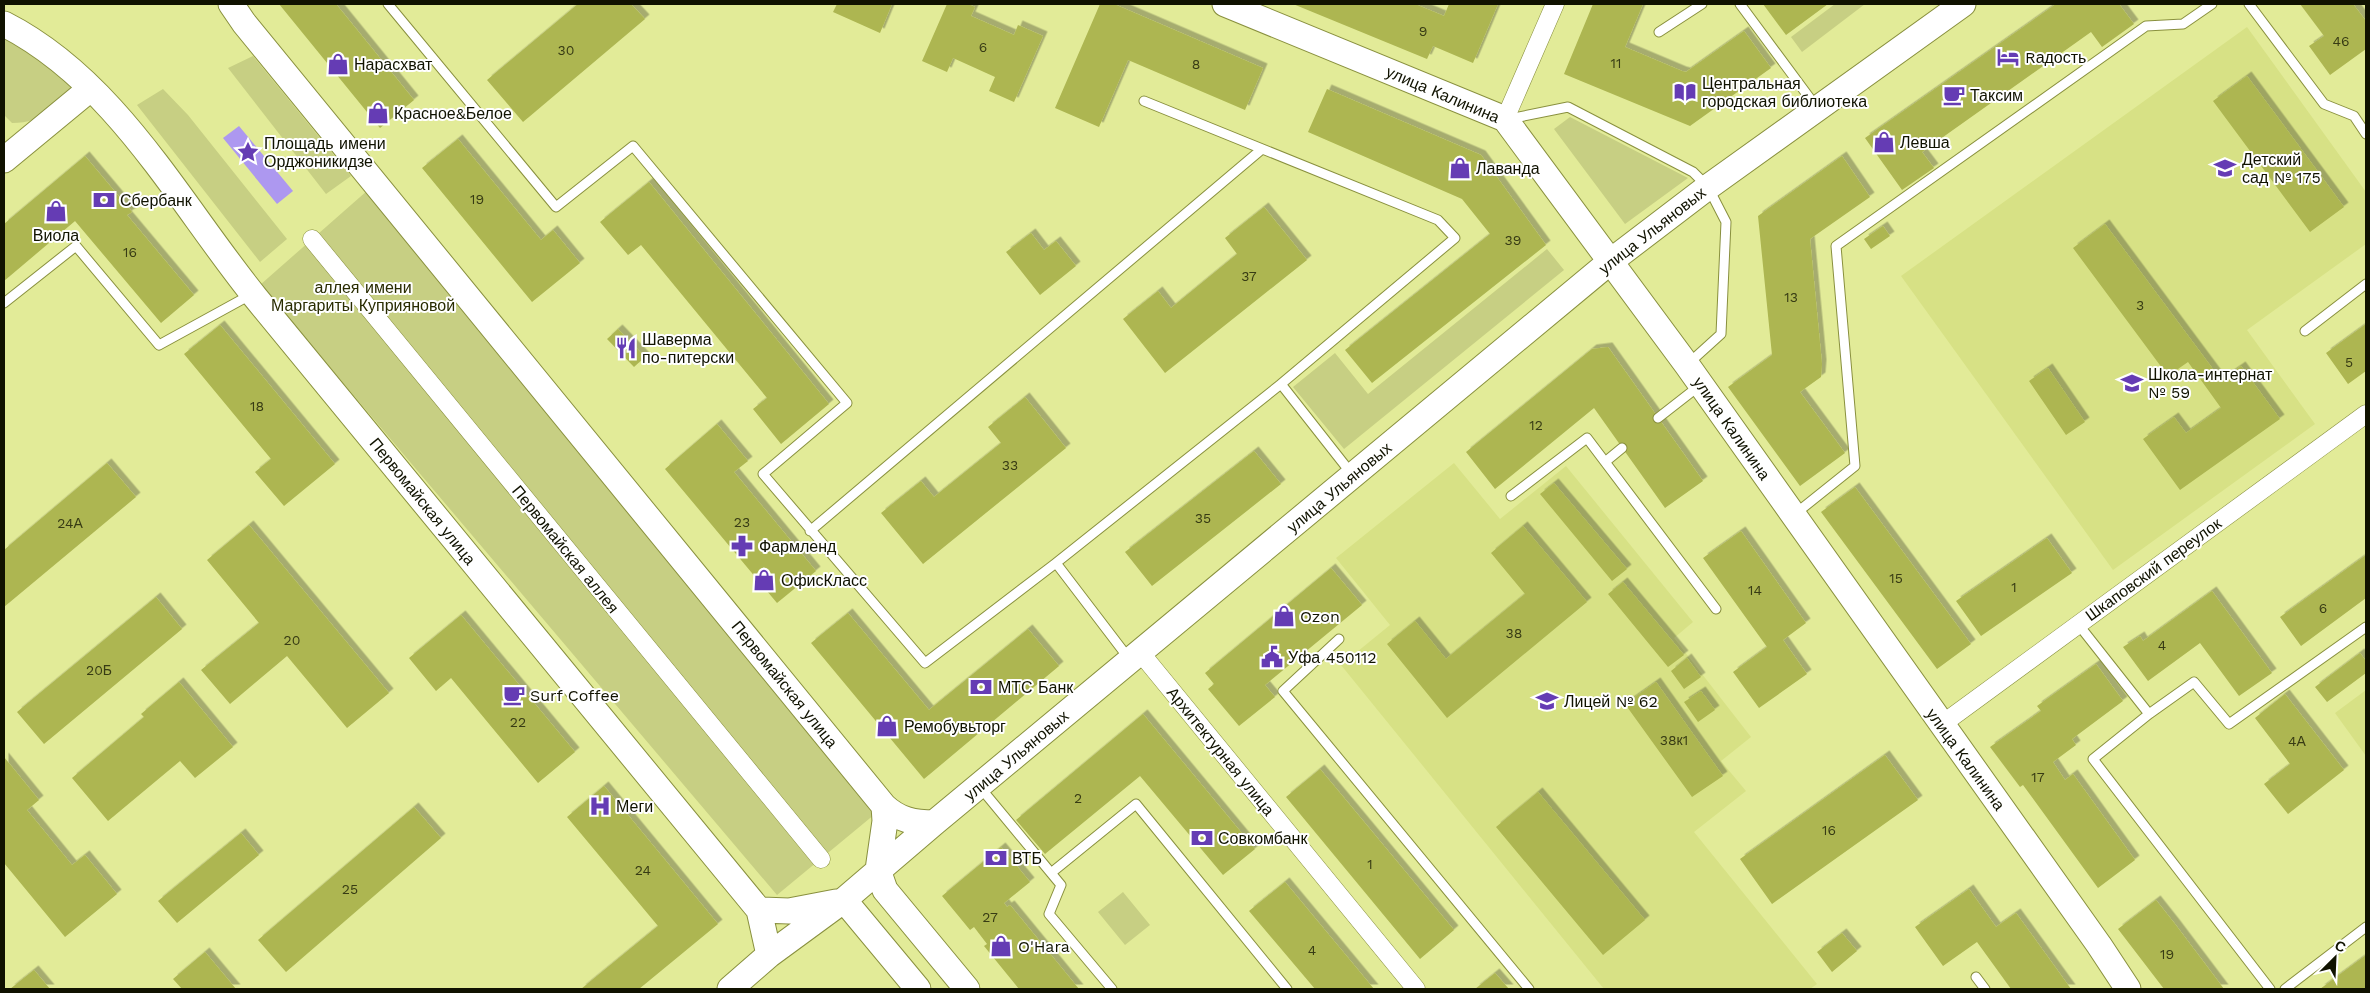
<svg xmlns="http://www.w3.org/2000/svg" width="2370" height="993" viewBox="0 0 2370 993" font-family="'Work Sans',sans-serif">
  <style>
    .built { fill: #d7e185 }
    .green { fill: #c7cf83 }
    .water { fill: #ad98f0 }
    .building { fill: #adb651; filter: url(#shadow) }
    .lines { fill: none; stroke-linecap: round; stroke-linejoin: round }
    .lane-casing { stroke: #89903e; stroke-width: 11 }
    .street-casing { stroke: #89903e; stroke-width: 19 }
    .secondary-casing { stroke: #89903e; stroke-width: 27 }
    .lane { stroke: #fff; stroke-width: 9 }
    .street { stroke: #fff; stroke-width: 18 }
    .secondary { stroke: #fff; stroke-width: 25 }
    .labels { text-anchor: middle; stroke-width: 4; stroke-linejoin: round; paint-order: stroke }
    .number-label { font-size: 14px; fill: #373b14 }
    .poi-label { font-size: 16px; fill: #101200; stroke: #fff; text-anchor: start }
    .street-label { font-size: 16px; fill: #101200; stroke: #fff }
    .park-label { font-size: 16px; fill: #292c01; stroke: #fff }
  </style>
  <defs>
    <filter id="shadow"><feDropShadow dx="4.5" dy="-4.5" stdDeviation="0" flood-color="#0004"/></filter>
  </defs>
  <rect width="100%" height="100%" fill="#e2eb98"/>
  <path class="built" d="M2247,27L2366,192V244L2247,330L2315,424L2113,570L1901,276Z
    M1454,463L1500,519L1566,466L1693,622L1674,638L1751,737L1721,761L1746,791L1694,832L1817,984L1810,989H1604L1341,665L1390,625L1336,558Z
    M2366,690V756L2335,713Z"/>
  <path class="green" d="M1835,4H1865L1802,52L1791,37Z
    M4,39L31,53L75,85C53,106 45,123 12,123L4,115Z
    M253,56L351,176L326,194L228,68Z
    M163,89L188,115L287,239L260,262L137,105Z
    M1570,117L1688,178L1625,224L1554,129Z
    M368,190L875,814L777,895L260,285Z
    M1547,249L1564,270L1344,449L1293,387L1335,353L1368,394Z
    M1123,892L1150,925L1125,945L1098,912Z"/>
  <path class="water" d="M239,126L293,191L277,204L223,138Z"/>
  <path class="building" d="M279,4H336L414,100L380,128Z
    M578,4H631L645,19L523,122L487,80Z
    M837,4H892L880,33L833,12Z
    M947,4H968L975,7L971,16L1014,35L1018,25L1043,36L1014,102L989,91L995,77L953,58L947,72L922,61Z
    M1100,4H1114L1263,68L1245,110L1128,60L1099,127L1055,108Z
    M1293,4H1415L1444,16L1449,4H1498L1473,63L1433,46L1427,59Z
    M1593,4H1643L1625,47L1682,71L1686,72L1744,31L1771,68L1690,126L1564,74Z
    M1763,4H1828L1786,35Z
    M2056,4H2119L2134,24L2102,47L2091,32L1922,152L1934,168L1902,190L1865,138Z
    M2300,4H2353L2366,21V49L2330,75L2309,46L2324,36Z
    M2247,76L2344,207L2310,232L2213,101Z
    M1327,89L1481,155L1546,245L1372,383L1345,350L1490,234L1462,199L1308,132Z
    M458,139L541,240L553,230L580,263L532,302L422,168Z
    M85,156L132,212L127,215L194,295L161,323L75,221L4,281V224Z
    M1842,156L1870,197L1810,239L1822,364L1821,377L1800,392L1845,453L1800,486L1728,387L1772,355L1758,216Z
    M649,182L829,404L781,444L753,409L767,398L641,245L628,255L600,222Z
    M1264,207L1307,260L1165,373L1123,319L1158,291L1171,308L1237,254L1225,238Z
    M2105,224L2221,380L2241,366L2280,419L2180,490L2143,439L2174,417L2186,433L2221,408L2188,362L2168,376L2073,248Z
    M1883,226L1890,236L1871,249L1864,239Z
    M1031,233L1044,250L1056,241L1076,266L1040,295L1006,252Z
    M2366,324V371L2348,384L2326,353Z
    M220,325L335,464L284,506L255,472L271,459L184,354Z
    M618,329L645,357L634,367L607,339Z
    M1608,347L1703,481L1665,508L1594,408L1495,489L1466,452L1592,349Z
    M2048,368L2085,422L2066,435L2029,381Z
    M1025,397L1066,448L923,564L881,513L921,481L934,497L1001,443L988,427Z
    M717,424L748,461L734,472L816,571L777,603L665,469Z
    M1254,451L1281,484L1152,586L1125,552Z
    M107,463L136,497L4,607V550Z
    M1554,483L1627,569L1612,581L1540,494Z
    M1855,487L1971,644L1937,669L1821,512Z
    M249,525L389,693L347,728L287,656L230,704L201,670L259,623L207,560Z
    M1523,526L1587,602L1447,718L1387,644L1415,621L1446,659L1525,594L1491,553Z
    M1741,531L1806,623L1783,640L1807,674L1759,708L1733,672L1767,647L1703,558Z
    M2047,538L2072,573L1981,636L1956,601Z
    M2366,555V598L2301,646L2280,617Z
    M1331,568L1362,605L1265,685L1275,697L1239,726L1208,689L1214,684L1205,673Z
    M1623,582L1684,655L1668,667L1608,594Z
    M2212,591L2272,673L2239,696L2200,643L2148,681L2123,647L2140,636L2143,641Z
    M156,597L182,629L44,744L17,712Z
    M848,613L929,710L1028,629L1059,666L924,779L811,643Z
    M461,615L575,752L538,783L451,678L436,691L409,658Z
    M2360,653L2366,661V673L2327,702L2315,687Z
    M1687,658L1701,677L1684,689L1671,671Z
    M2096,664L2123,701L2072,739L2076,745L2053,762L2065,780L2073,774L2135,860L2098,888L2023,785L2020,787L1990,747L2041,711L2037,706Z
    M179,682L233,747L195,778L180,761L108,821L72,778L144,717L141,714Z
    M1656,682L1723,776L1692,797L1625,704Z
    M1701,691L1715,710L1698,722L1684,702Z
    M2285,694L2344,770L2288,814L2264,784L2290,764L2255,718Z
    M1143,714L1255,849L1223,875L1140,776L1045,854L1016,820Z
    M1885,755L1918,800L1772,904L1740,859Z
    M4,757L39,800L27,810L72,865L85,855L117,894L65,937L4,863Z
    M1320,769L1454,930L1420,959L1286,797Z
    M604,786L718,924L639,989H581L658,926L567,817Z
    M1538,792L1645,920L1603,955L1496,827Z
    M414,807L441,838L286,972L258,940Z
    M241,833L259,855L177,923L158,901Z
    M1001,847L1030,882L1004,903L1007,907L1010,905L1079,989H1019L984,946L987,944L974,927L970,930L942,896Z
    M1285,882L1374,989H1315L1249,911Z
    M1969,889L1996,927L2016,913L2071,989H2011L1977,942L1943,966L1915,927Z
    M2156,900L2175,924L2224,989H2164L2118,929Z
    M1842,933L1857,951L1832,972L1817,952Z
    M205,952L236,989H182L173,979Z
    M2366,955V989H2320Z
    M34,970L50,989H10Z
    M1495,973L1509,989H1475Z"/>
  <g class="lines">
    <g class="lane-casing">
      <path id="lane" d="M388,4L556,207L633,146L847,403L763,474L925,663L1056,563
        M1740,4L1817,108
        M2249,4L2324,104L2354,116L2366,134
        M1659,32L1702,4
        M1144,101L1438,220L1455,238L1281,384
        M1509,119L1568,107L1693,172L1708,187L1726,222L1721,334L1689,363
        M4,303L76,246L159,345L252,294
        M2305,331L2366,284
        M1658,418L1699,386
        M1605,462L1622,448
        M1511,496L1587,438L1716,609
        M1795,514L1855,466L1836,246L2146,26L2183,24L2212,4
        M810,531L1262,149
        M2078,624L2149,714L2194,682L2229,724L2366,627
        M1339,639L1283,691L1529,989
        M1130,660L1056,563L1281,384L1351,473
        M2149,714L2093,759L2270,989
        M979,786L1061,885L1049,914L1112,989
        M1051,873L1136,804L1287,989
        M1976,977L1985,989
        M2285,989L2366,927"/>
    </g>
    <g class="street-casing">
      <path id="street" d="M1505,119L1555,4
        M312,239L821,859
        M1140,652L1416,989
        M1941,725L2366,414"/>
    </g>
    <g class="secondary-casing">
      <path id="secondary" d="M231,4L244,23L884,806C899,820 914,823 934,823
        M1225,4L1505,119L1687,365L2099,945L2128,989
        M4,24C116,81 179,203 256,298C422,503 591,706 759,910L769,955
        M4,160L90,89
        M884,806L885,821L878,870L885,890L967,989
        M844,900L918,989
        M759,910L789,911L836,902
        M730,989L769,955L844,900L934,823L1611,261L1708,187L1963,4"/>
    </g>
    <use href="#lane" class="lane"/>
    <use href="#street" class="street"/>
    <use href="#secondary" class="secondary"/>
  </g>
  <defs>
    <g id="hotel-bare" transform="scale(1.725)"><path d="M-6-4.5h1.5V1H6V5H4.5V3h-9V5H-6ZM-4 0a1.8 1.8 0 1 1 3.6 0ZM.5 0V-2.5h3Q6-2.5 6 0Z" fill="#653cb4" stroke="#fff" stroke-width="2.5" paint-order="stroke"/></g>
    <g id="shop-bare" transform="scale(1.725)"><path d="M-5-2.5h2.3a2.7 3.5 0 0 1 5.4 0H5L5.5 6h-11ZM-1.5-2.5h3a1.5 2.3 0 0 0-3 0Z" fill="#653cb4" stroke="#fff" stroke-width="2.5" paint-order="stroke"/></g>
    <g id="library-bare" transform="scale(1.725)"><path d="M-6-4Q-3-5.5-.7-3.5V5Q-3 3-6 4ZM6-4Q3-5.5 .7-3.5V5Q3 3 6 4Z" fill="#653cb4" stroke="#fff" stroke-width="2.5" paint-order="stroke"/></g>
    <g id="cafe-bare" transform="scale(1.725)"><path d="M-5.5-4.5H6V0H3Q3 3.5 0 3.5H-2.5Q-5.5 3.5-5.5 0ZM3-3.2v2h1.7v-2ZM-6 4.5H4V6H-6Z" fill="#653cb4" stroke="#fff" stroke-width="2.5" paint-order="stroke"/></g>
    <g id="sight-bare" transform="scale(1.725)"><path d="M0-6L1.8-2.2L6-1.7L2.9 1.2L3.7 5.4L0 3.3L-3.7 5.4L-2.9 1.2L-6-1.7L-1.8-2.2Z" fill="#653cb4" stroke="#fff" stroke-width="2.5" paint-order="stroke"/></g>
    <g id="school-bare" transform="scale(1.725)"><path d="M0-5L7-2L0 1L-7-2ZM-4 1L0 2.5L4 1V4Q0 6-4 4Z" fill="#653cb4" stroke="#fff" stroke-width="2.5" paint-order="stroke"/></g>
    <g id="bank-bare" transform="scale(1.725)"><path d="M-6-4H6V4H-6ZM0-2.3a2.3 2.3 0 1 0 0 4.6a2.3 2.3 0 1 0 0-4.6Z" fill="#653cb4" stroke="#fff" stroke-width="2.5" paint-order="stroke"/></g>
    <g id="restaurant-bare" transform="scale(1.725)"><path d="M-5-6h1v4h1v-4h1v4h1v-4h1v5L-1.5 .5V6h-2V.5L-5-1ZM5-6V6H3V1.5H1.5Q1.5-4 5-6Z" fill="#653cb4" stroke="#fff" stroke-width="2.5" paint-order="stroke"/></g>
    <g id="pharmacy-bare" transform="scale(1.725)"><path d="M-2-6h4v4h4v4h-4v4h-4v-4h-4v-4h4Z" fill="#653cb4" stroke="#fff" stroke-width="2.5" paint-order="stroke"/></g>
    <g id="civic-bare" transform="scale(1.725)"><path d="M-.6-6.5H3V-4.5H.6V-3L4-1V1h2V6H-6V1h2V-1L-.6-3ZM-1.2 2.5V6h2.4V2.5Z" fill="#653cb4" stroke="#fff" stroke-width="2.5" paint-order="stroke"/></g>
    <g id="hospital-bare" transform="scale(1.725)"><path d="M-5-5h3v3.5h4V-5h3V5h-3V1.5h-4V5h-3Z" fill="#653cb4" stroke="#fff" stroke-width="2.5" paint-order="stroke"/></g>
  </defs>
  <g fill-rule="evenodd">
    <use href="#hotel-bare" x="2008" y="57"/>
    <use href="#shop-bare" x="338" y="64"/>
    <use href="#library-bare" x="1685" y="92"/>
    <use href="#cafe-bare" x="1954" y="95"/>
    <use href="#shop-bare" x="378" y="113"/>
    <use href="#shop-bare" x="1884" y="142"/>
    <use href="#sight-bare" x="248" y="152"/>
    <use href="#shop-bare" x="1460" y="168"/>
    <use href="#school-bare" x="2225" y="168"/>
    <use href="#bank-bare" x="104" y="200"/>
    <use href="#shop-bare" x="56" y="211"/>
    <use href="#restaurant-bare" x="626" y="348"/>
    <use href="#school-bare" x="2132" y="383"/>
    <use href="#pharmacy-bare" x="742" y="546"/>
    <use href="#shop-bare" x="764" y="580"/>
    <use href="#shop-bare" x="1284" y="616"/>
    <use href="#civic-bare" x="1272" y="657"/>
    <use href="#bank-bare" x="981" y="687"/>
    <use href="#cafe-bare" x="514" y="695"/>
    <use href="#school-bare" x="1547" y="701"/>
    <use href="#shop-bare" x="887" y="726"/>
    <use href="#hospital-bare" x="600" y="806"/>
    <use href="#bank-bare" x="1202" y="838"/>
    <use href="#bank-bare" x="996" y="858"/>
    <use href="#shop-bare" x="1001" y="946"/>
  </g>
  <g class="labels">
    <g class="number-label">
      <text x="1423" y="36">9</text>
      <text x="2341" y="46">46</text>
      <text x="983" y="52">6</text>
      <text x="566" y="55">30</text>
      <text x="1616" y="68">11</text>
      <text x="1196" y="69">8</text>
      <text x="477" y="204">19</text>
      <text x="1513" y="245">39</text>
      <text x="130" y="257">16</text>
      <text x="1249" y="281">37</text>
      <text x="1791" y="302">13</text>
      <text x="2140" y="310">3</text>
      <text x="2349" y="367">5</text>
      <text x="257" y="411">18</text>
      <text x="1536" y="430">12</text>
      <text x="1010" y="470">33</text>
      <text x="1203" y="523">35</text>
      <text x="742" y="527">23</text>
      <text x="70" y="528">24А</text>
      <text x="1896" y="583">15</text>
      <text x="2014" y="592">1</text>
      <text x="1755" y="595">14</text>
      <text x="2323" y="613">6</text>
      <text x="1514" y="638">38</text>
      <text x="292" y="645">20</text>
      <text x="2162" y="650">4</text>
      <text x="99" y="675">20Б</text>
      <text x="518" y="727">22</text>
      <text x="1674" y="745">38к1</text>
      <text x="2297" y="746">4А</text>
      <text x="2038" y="782">17</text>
      <text x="1078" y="803">2</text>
      <text x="1829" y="835">16</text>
      <text x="1370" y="869">1</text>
      <text x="643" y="875">24</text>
      <text x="350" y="894">25</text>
      <text x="990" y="922">27</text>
      <text x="1312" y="955">4</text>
      <text x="2167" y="959">19</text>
    </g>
    <g class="poi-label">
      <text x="2025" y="63">Rадость</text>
      <text x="354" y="70">Нарасхват</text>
      <text x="1702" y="89">Центральная<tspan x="1702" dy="18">городская библиотека</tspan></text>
      <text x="1970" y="101">Таксим</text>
      <text x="394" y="119">Красное&amp;Белое</text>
      <text x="1900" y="148">Левша</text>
      <text x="264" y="149">Площадь имени<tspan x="264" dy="18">Орджоникидзе</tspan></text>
      <text x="2242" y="165">Детский<tspan x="2242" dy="18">сад № 175</tspan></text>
      <text x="1476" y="174">Лаванда</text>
      <text x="120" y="206">Сбербанк</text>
      <text x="56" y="241" text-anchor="middle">Виола</text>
      <text x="642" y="345">Шаверма<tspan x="642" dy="18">по-питерски</tspan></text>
      <text x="2148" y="380">Школа-интернат<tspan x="2148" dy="18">№ 59</tspan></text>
      <text x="759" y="552">Фармленд</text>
      <text x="781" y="586">ОфисКласс</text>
      <text x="1300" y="622">Ozon</text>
      <text x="1288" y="663">Уфа 450112</text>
      <text x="998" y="693">МТС Банк</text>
      <text x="530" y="701">Surf Coffee</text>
      <text x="1564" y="707">Лицей № 62</text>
      <text x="904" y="732">Ремобувьторг</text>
      <text x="616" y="812">Меги</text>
      <text x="1218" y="844">Совкомбанк</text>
      <text x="1012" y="864">ВТБ</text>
      <text x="1018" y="952">O'Hara</text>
    </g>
    <g class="street-label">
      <text transform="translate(1443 94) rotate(23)" y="6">улица Калинина</text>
      <text transform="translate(1652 230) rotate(-38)" y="6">улица Ульяновых</text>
      <text transform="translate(1732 428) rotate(55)" y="6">улица Калинина</text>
      <text transform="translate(1339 487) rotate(-40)" y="6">улица Ульяновых</text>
      <text transform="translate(423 501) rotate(51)" y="6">Первомайская улица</text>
      <text transform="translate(566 549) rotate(51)" y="6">Первомайская аллея</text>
      <text transform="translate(2153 569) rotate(-36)" y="6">Шкаповский переулок</text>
      <text transform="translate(785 684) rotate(51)" y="6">Первомайская улица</text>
      <text transform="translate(1221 751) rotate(51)" y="6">Архитектурная улица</text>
      <text transform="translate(1016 755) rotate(-40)" y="6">улица Ульяновых</text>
      <text transform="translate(1966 759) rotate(54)" y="6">улица Калинина</text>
    </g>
    <g class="park-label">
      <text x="363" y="293">аллея имени<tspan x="363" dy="18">Маргариты Куприяновой</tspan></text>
    </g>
  </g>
  <rect width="2370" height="993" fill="none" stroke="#101200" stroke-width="10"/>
  <g transform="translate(2335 958) rotate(24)" stroke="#ffffff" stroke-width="4" paint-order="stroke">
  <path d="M0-4L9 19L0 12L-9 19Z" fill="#101200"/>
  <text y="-8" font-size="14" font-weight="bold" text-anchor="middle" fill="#101200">С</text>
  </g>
</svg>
